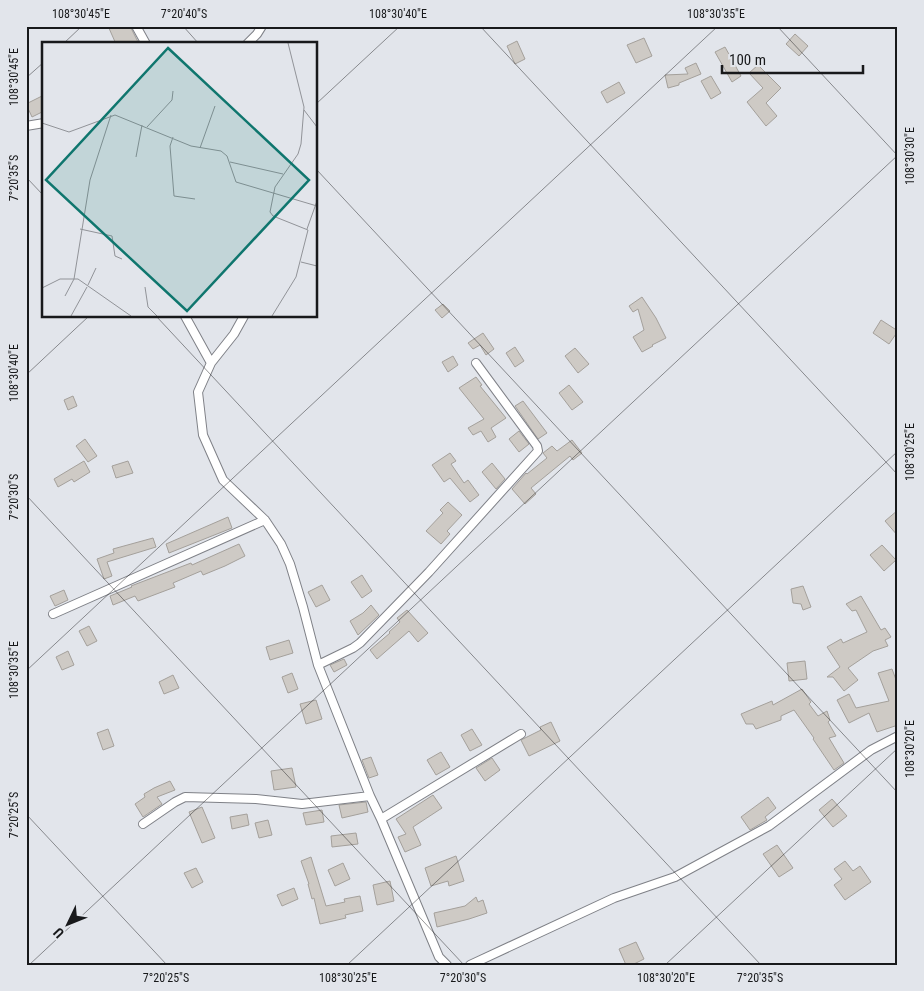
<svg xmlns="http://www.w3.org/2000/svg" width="924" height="991" viewBox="0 0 924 991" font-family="'Roboto Condensed',sans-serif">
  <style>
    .building { fill: #cecac5; stroke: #a4a09b }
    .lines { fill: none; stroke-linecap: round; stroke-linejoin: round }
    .street-casing { stroke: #7f8187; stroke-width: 10 }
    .street { stroke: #fff; stroke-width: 8 }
    .ticks { fill: none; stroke: #18191b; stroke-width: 1; stroke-opacity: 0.45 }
    .inset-road { fill: none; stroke: #919398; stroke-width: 1 }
    .view { fill: #0f766e; fill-opacity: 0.15; stroke: #0f766e; stroke-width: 2.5 }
    .inset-edge { fill: none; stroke: #18191b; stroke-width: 2.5 }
    .neatline { fill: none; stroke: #18191b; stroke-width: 2 }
    .ticks-label { font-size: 12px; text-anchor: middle; fill: #18191b }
  </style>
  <rect width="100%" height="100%" fill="#e2e5eb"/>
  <path class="building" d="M108,26H130L139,44H116Z
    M795,34L808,46L799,56L786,44Z
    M644,38L652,56L636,63L627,45Z
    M517,41L525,59L515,64L507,46Z
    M725,47L741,76L732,82L715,52Z
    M696,63L701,74L679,83V85L668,88L665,75L688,74L685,68Z
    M758,65L781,88L766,103L777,116L766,126L747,102L763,88L749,73Z
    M711,76L721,93L711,99L701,81Z
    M619,82L625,93L607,103L601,92Z
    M44,95V111L32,117L26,104Z
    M642,297L656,318L666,338L652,345L653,346L642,352L633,337L644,330L638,309L633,312L629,306Z
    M443,304L450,311L442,318L435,310Z
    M881,320L898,331L889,344L873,333Z
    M483,333L494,349L486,355L480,345L473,349L468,343Z
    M515,347L524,361L515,367L506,353Z
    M575,348L589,364L578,373L565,356Z
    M453,356L458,365L448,372L442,362Z
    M476,377L482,385L480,386L506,418L491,428L496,437L488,442L481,431L473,435L468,428L484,419L459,388Z
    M569,385L583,402L572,410L559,393Z
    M73,396L77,406L68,410L64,400Z
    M523,401L547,433L538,439L515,406Z
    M519,431L529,444L519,452L509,439Z
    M85,439L97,456L88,462L76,446Z
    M572,440L582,453L573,460L570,456L531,488L536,494L525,504L512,489L526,473L527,474L547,458L543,453L552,446L557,451Z
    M450,453L456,461L451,464L464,483L468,480L479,495L470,502L450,478L444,482L432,465Z
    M84,461L90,472L74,482L72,479L58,487L54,479Z
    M128,461L133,473L116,478L112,466Z
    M492,463L505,479L496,489L482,472Z
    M448,502L462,515L447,531L450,534L441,544L426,531L443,513L440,510Z
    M898,510V536L885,521Z
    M228,517L232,528L169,553L166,544Z
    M153,538L156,547L107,562L112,576L104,579L97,559L114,553L113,549Z
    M239,544L245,556L225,566L203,575L201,571L173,583L175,587L138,601L135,596L113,605L110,596L132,587L131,586L191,563L192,565Z
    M882,545L896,560L884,571L870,555Z
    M362,575L372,591L362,598L351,582Z
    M322,585L330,600L316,607L308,592Z
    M803,586L811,607L803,610L801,604L793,603L791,589Z
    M64,590L68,600L55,606L50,596Z
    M861,596L881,630L885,628L891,637L885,640L888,646L873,651L848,668L858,680L844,691L833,677H827L840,667L827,647L841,639L843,643L867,632L856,610L852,611L846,604Z
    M371,605L379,615L358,635L350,621L363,613Z
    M407,610L428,633L418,642L409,631L377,659L370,650L390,633L389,632L400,622L397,618Z
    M89,626L97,641L87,646L79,631Z
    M289,640L293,653L270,660L266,647Z
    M68,651L74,665L62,670L56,657Z
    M344,659L347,665L334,672L330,665Z
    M805,661L807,679L789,681L787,663Z
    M892,669L898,685V725L877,732L869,713L849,723L837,700L849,694L856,708L889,701L878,673Z
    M292,673L298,689L288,693L282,677Z
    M173,675L179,688L164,694L159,682Z
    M802,689L811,702L809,704L818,716L827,711L830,720L828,722L836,736L829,738L844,763L834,770L813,739L814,738L794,710L781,716V720L756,729L753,724H746L741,714L772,701L773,705Z
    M316,700L322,719L306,724L300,704Z
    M551,722L560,741L529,756L521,740L541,730L540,727Z
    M108,729L114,746L103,750L97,733Z
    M472,729L482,745L470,751L461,735Z
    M441,752L450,767L436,775L427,760Z
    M371,757L378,775L369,778L362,760Z
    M492,758L500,770L485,781L476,768Z
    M292,768L296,787L274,790L271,771Z
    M170,781L175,790L157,797L162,804L143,817L135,804L145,797L144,794L154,788Z
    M433,795L442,808L413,827L421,845L405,852L398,837L406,834L396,819Z
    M768,797L776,808L765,817L767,820L750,830L741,817Z
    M832,799L847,816L833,827L819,810Z
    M366,802L368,812L342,818L339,805Z
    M202,807L215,838L202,843L189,812Z
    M322,810L324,822L306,825L303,813Z
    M247,814L249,825L232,829L230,817Z
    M268,820L272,835L259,838L255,823Z
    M356,833L358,844L332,847L331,836Z
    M777,845L793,868L779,877L763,854Z
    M456,856L464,881L449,886L448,881L431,886L425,868Z
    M311,857L326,906L345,902L344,899L360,896L363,911L345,915L346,918L320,924L314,898L312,899L308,884H309L301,861Z
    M845,861L853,871L860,866L871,882L845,900L834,885L842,879L834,869Z
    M343,863L350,879L335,886L328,870Z
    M196,868L203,882L192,888L184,873Z
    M390,881L394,901L377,905L373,885Z
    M294,888L298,899L282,906L277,895Z
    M476,897L478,902L483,900L487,913L469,919L437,927L434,913L465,906Z
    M636,942L644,959L632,965H626L619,949Z"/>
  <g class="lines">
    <g class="street-casing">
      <path id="street" d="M136,26L146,44
        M247,44L257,34L262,26
        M26,126L44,123
        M185,316L211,363
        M244,316L234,334L211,363L198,392L203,435L223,480L265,520L281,544L290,564L303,607L318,665L370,796L381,819L439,957L447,965
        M53,614L265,520
        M318,665L353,648L360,643L429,572L538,451L537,446L476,363
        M381,819L521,734
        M143,824L175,802L185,797L256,799L302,804L370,796
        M470,965L614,898L675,877L769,826L871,750L898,736"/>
    </g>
    <use href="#street" class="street"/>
  </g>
  <path class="ticks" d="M183,26L199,44M480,26L898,475M777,26L898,156M63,44L82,26M26,78L44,62M316,104L400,26M316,169L898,793M26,177L44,196M156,316L761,965M26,375L89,316M26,495L464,965M26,671L718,26M26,814L167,965M29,965L898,155M347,965L898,451M665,965L898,748"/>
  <g transform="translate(42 42)">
    <rect width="275" height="275" fill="#e2e5eb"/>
    <path class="inset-road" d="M262,68L275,85M0,81L27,90L73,73L149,104L179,109L185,114L194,140L275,164M105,85L130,58L131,49M131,95L128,104L132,154L153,157M158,106L173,64M94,115L100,83M188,120L241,132M38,187L70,194L73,214L80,217M265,187L275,159M259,220L275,224M46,243L54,226M103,245L106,265L115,274M0,246L18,237H36L89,274M23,254L32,237L48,138L69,73M29,274L45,245M230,274L254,235L266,188L231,174L228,170L233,145L256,112L259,102L262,65L246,1"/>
    <path class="view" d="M126,6L267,138L145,269L4,138Z"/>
    <rect width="275" height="275" class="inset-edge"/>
  </g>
  <rect width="924" height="991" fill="none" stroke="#e2e5eb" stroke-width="55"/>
  <g transform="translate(68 924) rotate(227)" stroke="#e2e5eb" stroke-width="4" paint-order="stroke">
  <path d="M0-4L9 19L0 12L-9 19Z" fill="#18191b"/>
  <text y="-8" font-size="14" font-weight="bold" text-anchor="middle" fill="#18191b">U</text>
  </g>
  <path d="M722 65v8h141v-8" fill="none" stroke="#18191b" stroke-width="2.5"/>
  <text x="729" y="65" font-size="15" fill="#18191b" stroke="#e2e5eb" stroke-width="4" paint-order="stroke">100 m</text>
  <rect x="28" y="28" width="868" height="936" class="neatline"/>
  <g class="ticks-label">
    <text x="81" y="18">108°30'45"E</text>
    <text x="184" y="18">7°20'40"S</text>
    <text x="398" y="18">108°30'40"E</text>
    <text x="716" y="18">108°30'35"E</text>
    <text transform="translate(14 77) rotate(-90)" y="4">108°30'45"E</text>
    <text transform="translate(910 156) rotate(-90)" y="4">108°30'30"E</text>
    <text transform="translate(14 178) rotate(-90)" y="4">7°20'35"S</text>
    <text transform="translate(14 373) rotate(-90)" y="4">108°30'40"E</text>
    <text transform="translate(910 452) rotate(-90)" y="4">108°30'25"E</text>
    <text transform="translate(14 497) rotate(-90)" y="4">7°20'30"S</text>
    <text transform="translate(14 670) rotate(-90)" y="4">108°30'35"E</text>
    <text transform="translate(910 749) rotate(-90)" y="4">108°30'20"E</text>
    <text transform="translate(14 815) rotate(-90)" y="4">7°20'25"S</text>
    <text x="166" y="982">7°20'25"S</text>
    <text x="348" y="982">108°30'25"E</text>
    <text x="463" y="982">7°20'30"S</text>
    <text x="666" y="982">108°30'20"E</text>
    <text x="760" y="982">7°20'35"S</text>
  </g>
</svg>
